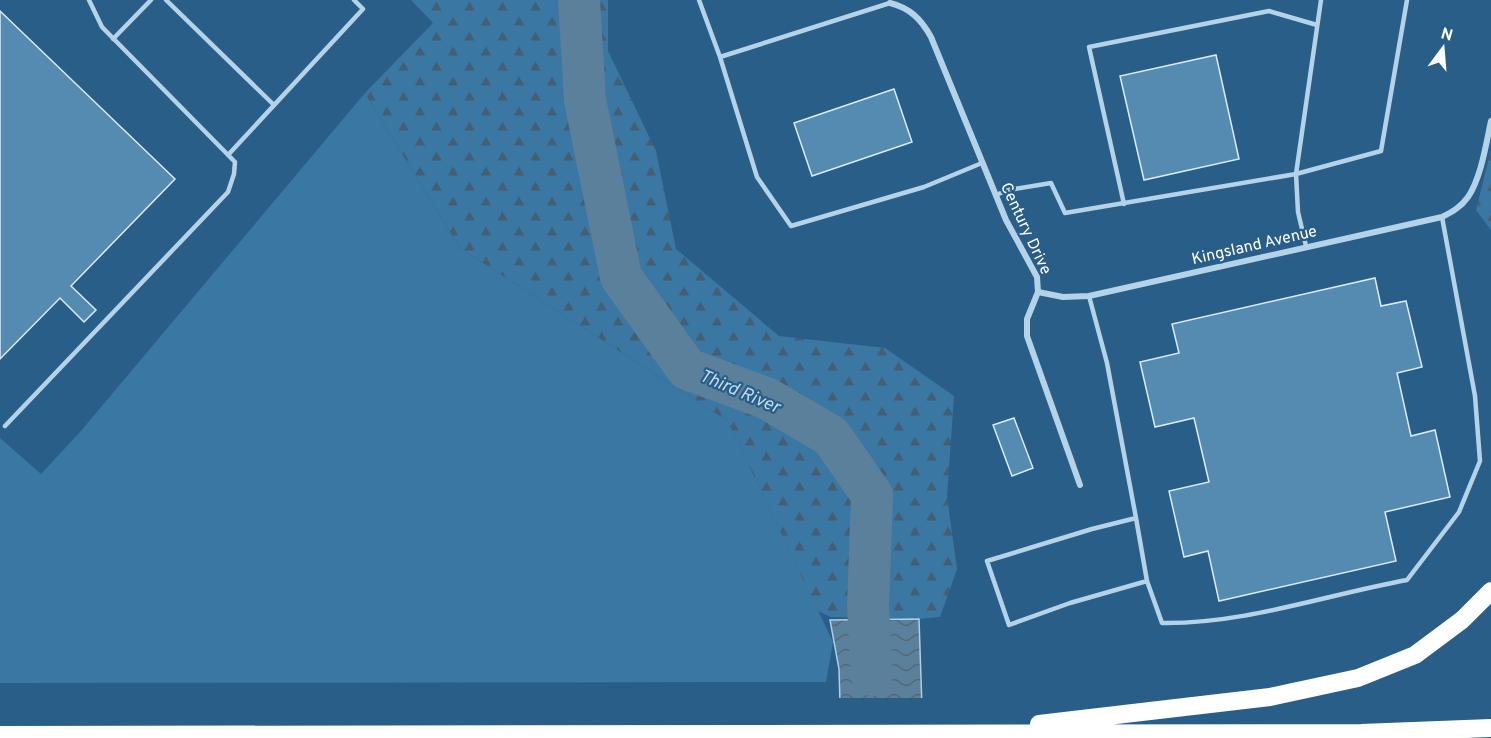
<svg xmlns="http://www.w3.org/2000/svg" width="1491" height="738" viewBox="0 0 1491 738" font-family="Overpass,sans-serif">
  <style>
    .grass { fill: #3a77a3 }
    .forest { fill: url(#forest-firs) }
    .water { fill: url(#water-waves); stroke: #aacfe9; stroke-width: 1.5 }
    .pier { fill: #295e88 }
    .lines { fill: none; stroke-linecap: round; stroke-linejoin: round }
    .river { stroke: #5b809b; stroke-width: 42 }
    .building { fill: #558ab1; stroke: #d9eaf7; stroke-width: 1.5 }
    .lane { stroke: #b5d3e8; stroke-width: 4.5 }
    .street { stroke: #b5d3e8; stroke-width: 6 }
    .highway { stroke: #fff; stroke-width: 18 }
    .labels { text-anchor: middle; stroke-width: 4.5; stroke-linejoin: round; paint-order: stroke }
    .street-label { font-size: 16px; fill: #fff; stroke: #295e88 }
    .water-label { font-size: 18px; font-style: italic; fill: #c1dcf0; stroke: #295e88 }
  </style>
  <defs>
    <pattern id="forest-firs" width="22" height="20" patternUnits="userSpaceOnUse" patternTransform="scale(1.5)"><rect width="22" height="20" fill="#3a77a3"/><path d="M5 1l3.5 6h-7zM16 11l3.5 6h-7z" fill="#445f73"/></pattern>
    <pattern id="water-waves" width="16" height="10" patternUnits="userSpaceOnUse" patternTransform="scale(1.5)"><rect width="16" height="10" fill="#5b809b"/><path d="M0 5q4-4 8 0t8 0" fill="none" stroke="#546977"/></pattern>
  </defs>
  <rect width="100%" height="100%" fill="#295e88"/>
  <path class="grass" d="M365,93L460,248L728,421L833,642L826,682L0,683V438L41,474L80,432Z"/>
  <path class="forest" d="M411,0H608V51L656,151L676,249L779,336L885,348L954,396L947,496L957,569L940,617L919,619L831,617L818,611L728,421L460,248L365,93L433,23Z
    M1491,150V230L1476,210Z"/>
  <path class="water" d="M919,619L923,738H841L839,669L830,620Z"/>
  <path class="pier" d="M837,698H924L926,738H838Z"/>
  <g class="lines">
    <path class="river" d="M579,0L585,100L621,277L687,369L766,398L831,436L872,495L868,606L872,675"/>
  </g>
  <path class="building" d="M0,11L175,179L71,286L96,310L84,322L60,298L0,359Z
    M1216,55L1239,159L1144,180L1120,76Z
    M894,89L912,142L812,176L794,123Z
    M1375,278L1381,306L1406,301L1422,367L1397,373L1411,436L1435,430L1450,497L1385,512L1396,561L1219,601L1208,551L1184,557L1169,491L1209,482L1194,418L1155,427L1140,362L1179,353L1172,324Z
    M1014,418L1033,468L1012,476L993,425Z"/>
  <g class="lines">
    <path class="lane" d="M166,0L274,105
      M699,0L720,57
      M1321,0L1296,174L1381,151L1407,0
      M890,3L720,57L757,177L791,226L924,187L982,163
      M113,39L151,0
      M228,155L363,9L354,0
      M996,195L1008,190L1051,183L1065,213L1296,174L1298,212L1306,246
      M1124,204L1089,47L1269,11L1317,25
      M1089,296L1107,363L1136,518L1092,529L987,561L1009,625L1070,603L1147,581L1136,518
      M5,426L228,192L234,174L235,162L102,27L89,0
      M1147,581L1162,623C1246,624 1325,595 1407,580L1459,512L1480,461L1475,396L1442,217"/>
    <path class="street" d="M890,3C910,8 921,19 931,37L1006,220L1037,277L1038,292L1027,319V336L1080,485
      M1038,292L1063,297L1089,296L1442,217C1452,212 1461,207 1468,197C1481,178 1486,144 1491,121"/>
    <path class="highway" d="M1039,724L1270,697L1358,678L1415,655L1462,620L1491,591
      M0,735L1361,733L1491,728"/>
  </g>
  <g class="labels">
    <g class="street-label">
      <text transform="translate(1027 228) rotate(65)" y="6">Century Drive</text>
      <text transform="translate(1254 244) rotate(-13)" y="6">Kingsland Avenue</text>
    </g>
    <g class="water-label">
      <text transform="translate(740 391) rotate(23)" y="6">Third River</text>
    </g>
  </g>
  <g transform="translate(1443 48) rotate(16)" stroke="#295e88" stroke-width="4.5" paint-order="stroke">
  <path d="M0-4.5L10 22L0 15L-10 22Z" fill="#ffffff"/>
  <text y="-9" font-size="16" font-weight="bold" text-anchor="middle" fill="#ffffff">N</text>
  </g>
</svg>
